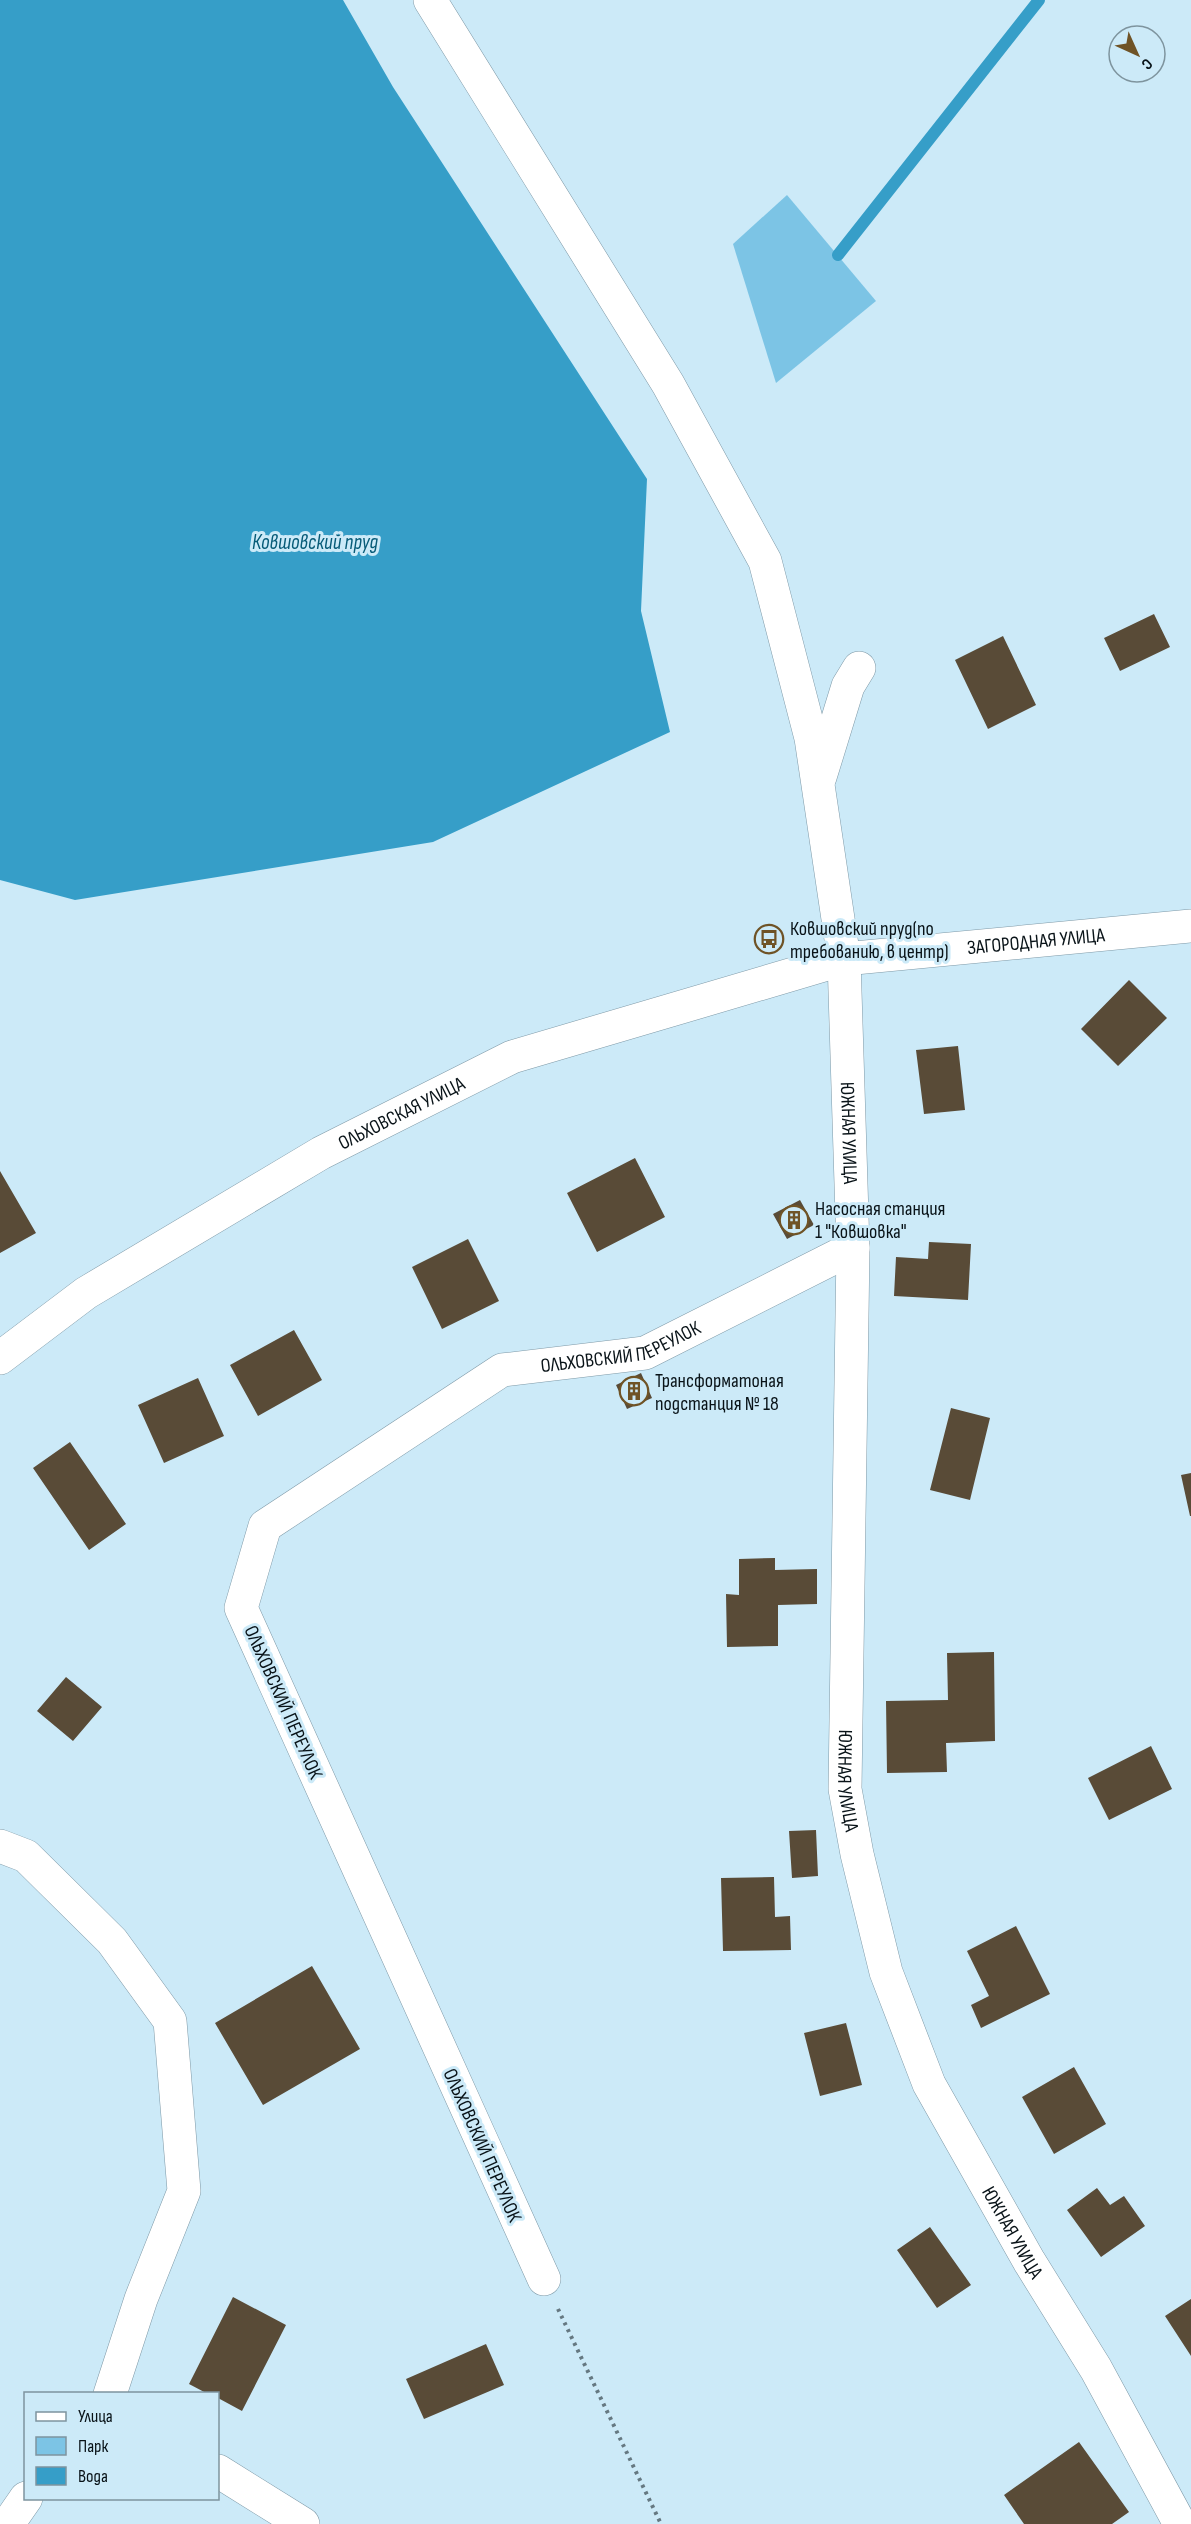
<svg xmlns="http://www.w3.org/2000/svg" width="1191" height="2524" viewBox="0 0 1191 2524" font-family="'Sofia Sans Condensed',sans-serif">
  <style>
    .green { fill: #7cc4e5 }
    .water { fill: #369ec8 }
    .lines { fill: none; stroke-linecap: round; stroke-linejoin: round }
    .stream { stroke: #369ec8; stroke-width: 12 }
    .building { fill: #594b37 }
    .minor-casing { stroke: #7e99a7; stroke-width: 34 }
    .path { stroke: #657881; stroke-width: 4; stroke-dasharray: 3 4.5; stroke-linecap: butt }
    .minor { stroke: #fff; stroke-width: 33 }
    .labels { text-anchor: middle; stroke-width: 6; stroke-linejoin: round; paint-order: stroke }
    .poi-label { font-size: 20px; fill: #091318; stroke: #cceaf8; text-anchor: start }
    .street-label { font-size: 20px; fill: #091318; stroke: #cceaf8 }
    .water-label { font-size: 21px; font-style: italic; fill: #075b78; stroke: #cceaf8 }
  </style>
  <rect width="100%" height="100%" fill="#cceaf8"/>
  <path class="green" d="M787,195L876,301L776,383L733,244Z"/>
  <path class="water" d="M0,0H343L393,87L647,479L641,611L670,732L433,842L75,900L0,880Z"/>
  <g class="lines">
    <path class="stream" d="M838,255L1039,0"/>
  </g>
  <path class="building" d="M1154,614L1170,647L1120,671L1104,638Z
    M1003,636L1036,705L988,729L955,660Z
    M1129,980L1167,1018L1118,1066L1081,1029Z
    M958,1046L965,1110L924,1114L916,1050Z
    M635,1158L665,1217L597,1252L567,1193Z
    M0,1171L36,1233L0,1253Z
    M800,1200L814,1225L787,1239L773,1214Z
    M468,1239L499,1301L442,1329L412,1267Z
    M929,1242L971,1244L968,1300L894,1296L896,1257L928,1259Z
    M294,1330L322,1380L258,1416L230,1365Z
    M641,1373L652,1398L627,1409L616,1385Z
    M198,1378L224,1436L164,1463L138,1405Z
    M951,1408L990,1418L970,1500L930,1490Z
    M70,1442L126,1524L89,1550L33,1468Z
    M1191,1473V1516H1190L1181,1475Z
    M775,1558V1570L817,1569V1604L778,1605V1646L727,1647L726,1594L739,1595V1559Z
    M994,1652L995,1741L946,1743L947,1772L887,1773L886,1701L948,1700L947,1653Z
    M66,1677L102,1707L73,1741L37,1711Z
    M1151,1746L1172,1789L1109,1820L1088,1778Z
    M816,1830L818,1876L792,1878L789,1831Z
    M774,1877L775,1917L790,1916L791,1950L723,1951L721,1878Z
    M1016,1926L1050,1994L981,2028L971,2005L989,1996L967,1951Z
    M312,1966L360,2049L263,2105L215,2023Z
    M846,2023L862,2085L820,2096L804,2033Z
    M1074,2067L1106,2124L1054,2154L1022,2097Z
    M1097,2188L1110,2205L1124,2196L1145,2226L1101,2257L1067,2210Z
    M930,2227L971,2285L937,2308L897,2250Z
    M233,2297L286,2325L242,2411L218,2398V2394H208L189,2384Z
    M1191,2299V2356L1165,2316Z
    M486,2344L504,2385L424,2419L406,2379Z
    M1079,2442L1129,2512L1112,2524H1024L1004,2495Z"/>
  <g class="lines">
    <g class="minor-casing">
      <g id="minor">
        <path id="s1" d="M430,0L668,384L765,561L811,738L844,959L853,1248L845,1789L857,1854L886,1972L929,2084L1029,2261L1096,2369L1180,2524"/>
        <path d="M820,777L848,686L859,668"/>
        <path id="s2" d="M0,1358L86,1293L321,1153L512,1057L844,959L1191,926"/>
        <path d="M0,1846L26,1856L112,1941L170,2021L184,2191L141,2299L110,2394"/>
        <path id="s3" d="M544,2279L241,1608L265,1526L502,1370L645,1353L853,1248"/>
        <path d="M218,2471L303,2524"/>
        <path d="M8,2524L26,2498"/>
      </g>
    </g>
    <path class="path" d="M558,2309L661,2524"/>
    <use href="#minor" class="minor"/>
  </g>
  <defs>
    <g id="bus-ring" transform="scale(1.5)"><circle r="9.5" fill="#cceaf8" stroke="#6f5326" stroke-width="1.5"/><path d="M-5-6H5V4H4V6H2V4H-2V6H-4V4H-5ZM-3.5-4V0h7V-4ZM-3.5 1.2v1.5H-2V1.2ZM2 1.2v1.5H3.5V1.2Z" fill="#6f5326"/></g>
    <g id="building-ring" transform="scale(1.5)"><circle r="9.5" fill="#cceaf8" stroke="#6f5326" stroke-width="1.5"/><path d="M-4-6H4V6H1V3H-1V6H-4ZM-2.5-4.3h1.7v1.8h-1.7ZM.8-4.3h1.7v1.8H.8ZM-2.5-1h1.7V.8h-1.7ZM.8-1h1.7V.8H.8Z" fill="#6f5326"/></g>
  </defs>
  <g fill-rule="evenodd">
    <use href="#bus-ring" x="769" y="939"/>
    <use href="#building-ring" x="794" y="1220"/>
    <use href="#building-ring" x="634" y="1391"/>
  </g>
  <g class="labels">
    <g class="poi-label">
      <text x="790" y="935">Ковшовский пруд(по<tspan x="790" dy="23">требованию, в центр)</tspan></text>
      <text x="815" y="1215">Насосная станция<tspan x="815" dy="23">1 "Ковшовка"</tspan></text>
      <text x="655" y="1387">Трансформатоная<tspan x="655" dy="23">подстанция № 18</tspan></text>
    </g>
    <g class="street-label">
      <text dy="7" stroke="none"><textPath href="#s2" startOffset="1134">ЗАГОРОДНАЯ УЛИЦА</textPath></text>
      <text dy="7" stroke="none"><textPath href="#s2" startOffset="471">ОЛЬХОВСКАЯ УЛИЦА</textPath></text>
      <text dy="7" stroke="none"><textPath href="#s1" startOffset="1234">ЮЖНАЯ УЛИЦА</textPath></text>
      <text dy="7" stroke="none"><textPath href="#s3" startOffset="1227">ОЛЬХОВСКИЙ ПЕРЕУЛОК</textPath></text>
      <text transform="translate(284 1702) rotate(66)" y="7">ОЛЬХОВСКИЙ ПЕРЕУЛОК</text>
      <text dy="7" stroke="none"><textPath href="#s1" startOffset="1882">ЮЖНАЯ УЛИЦА</textPath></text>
      <text transform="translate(483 2145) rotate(66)" y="7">ОЛЬХОВСКИЙ ПЕРЕУЛОК</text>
      <text dy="7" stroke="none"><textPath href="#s1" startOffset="2368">ЮЖНАЯ УЛИЦА</textPath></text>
    </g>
    <g class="water-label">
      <text x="315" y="549">Ковшовский пруд</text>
    </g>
  </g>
  <rect x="24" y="2392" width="195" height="108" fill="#cceaf8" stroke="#7e949e" stroke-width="1.5"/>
  <rect x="36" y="2412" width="30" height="9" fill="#ffffff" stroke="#7e949e" stroke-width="1.5"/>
  <text x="78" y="2422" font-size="18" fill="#091318">Улица</text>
  <rect x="36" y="2437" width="30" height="18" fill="#7cc4e5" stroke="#7e949e" stroke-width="1.5"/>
  <text x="78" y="2452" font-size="18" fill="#091318">Парк</text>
  <rect x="36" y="2467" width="30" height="18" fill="#369ec8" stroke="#7e949e" stroke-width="1.5"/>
  <text x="78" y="2482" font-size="18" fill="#091318">Вода</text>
  <g transform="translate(1137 54) rotate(135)"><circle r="28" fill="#cceaf8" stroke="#7e949e" stroke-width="1.5"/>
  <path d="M0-4.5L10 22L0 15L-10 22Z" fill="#6f5326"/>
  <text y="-9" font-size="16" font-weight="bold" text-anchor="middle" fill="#091318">С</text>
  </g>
</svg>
